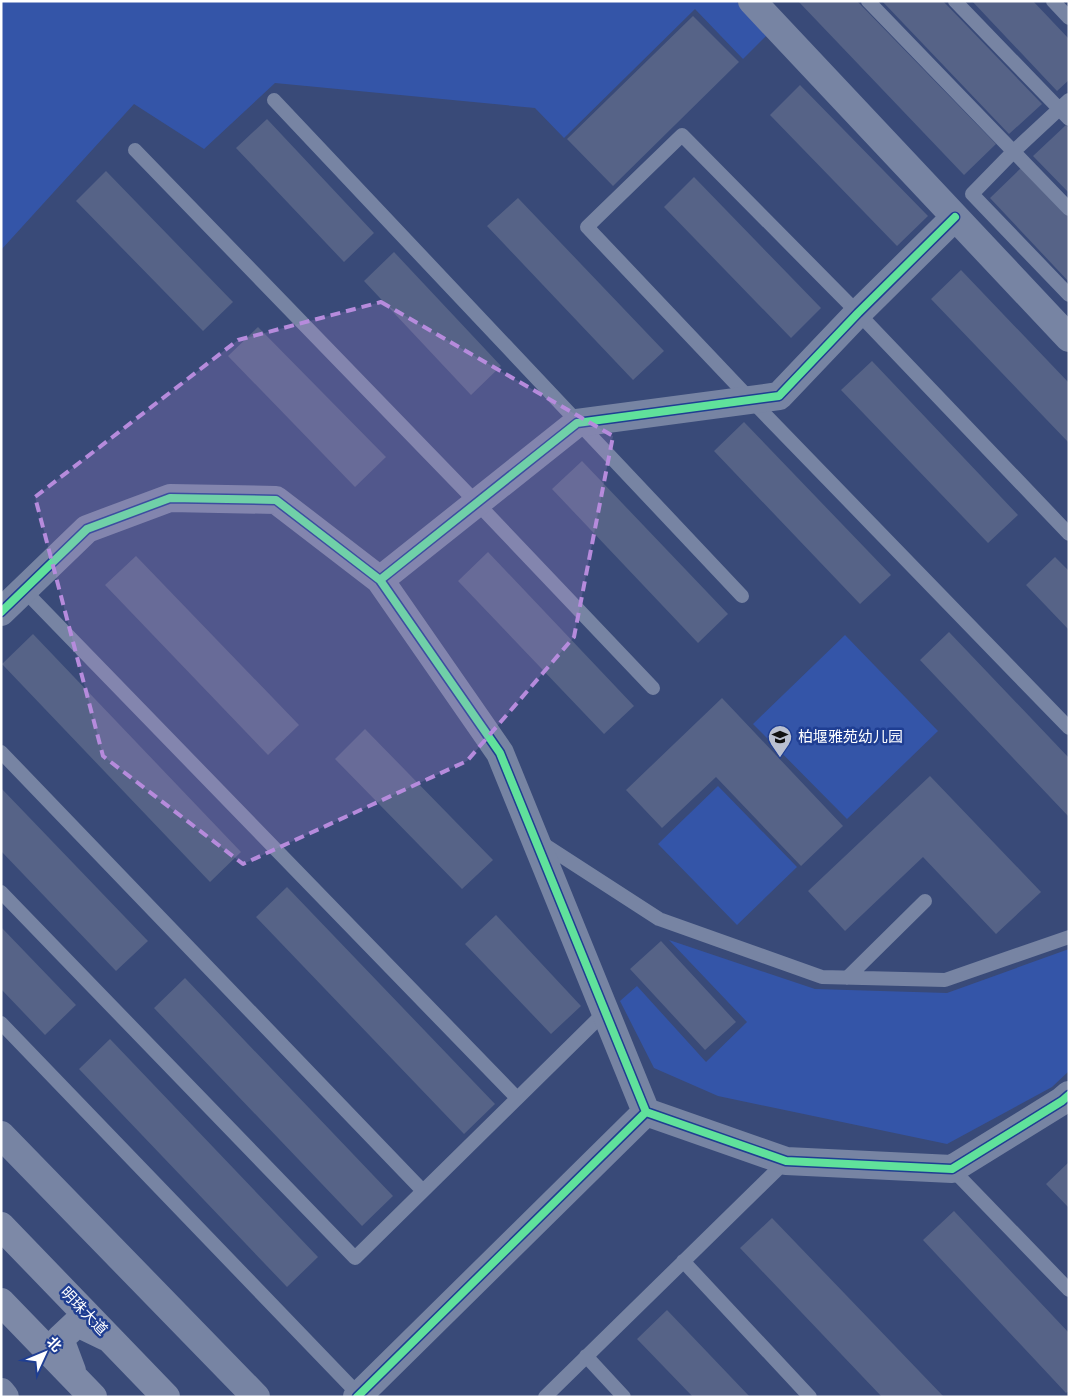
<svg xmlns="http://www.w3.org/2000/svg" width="1070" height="1398" viewBox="0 0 1070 1398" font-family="Signika,'Noto Sans SC',sans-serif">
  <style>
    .green { fill: #3455a8 }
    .building { fill: #566387 }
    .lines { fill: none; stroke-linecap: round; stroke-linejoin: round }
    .lane { stroke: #7784a3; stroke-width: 14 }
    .street { stroke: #7784a3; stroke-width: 28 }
    .secondary { stroke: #7d89a7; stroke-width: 28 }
    .cycleway-casing { stroke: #1f3e92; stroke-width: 11 }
    .cycleway { stroke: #60e19b; stroke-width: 8 }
    .marked { fill: #b68bdc; fill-opacity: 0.2; stroke: #b68bdc; stroke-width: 4; stroke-dasharray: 10 6; stroke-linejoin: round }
    .labels { text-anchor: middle; stroke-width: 5; stroke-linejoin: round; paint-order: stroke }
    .poi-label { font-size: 15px; fill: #fff; stroke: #1f3e92; text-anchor: start }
    .street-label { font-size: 15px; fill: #fff; stroke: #1f3e92 }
  </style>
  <rect width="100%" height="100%" fill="#394a78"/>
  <path class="green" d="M1,1H736L768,34L743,59L695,9L564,138L535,108L275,83L204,149L134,104L1,250Z
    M845,635L938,731L847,819L753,724Z
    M718,786L797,867L737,925L658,844Z
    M669,940L815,989L947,993L1069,949V1071L1052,1087L947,1144L718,1096L654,1068L620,1001L637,986L706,1062L747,1022Z"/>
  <path class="building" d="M798,1H857L996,144L964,175Z
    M882,1H943L1042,104L1009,134Z
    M972,1H1033L1069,39V80L1057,91Z
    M693,16L739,62L613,186L567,139Z
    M800,85L928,216L897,246L770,115Z
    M267,119L374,233L344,262L236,148Z
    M1066,125L1069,128V193L1033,156Z
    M1022,167L1069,216V282L990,198Z
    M106,171L233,302L203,331L76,201Z
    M694,177L821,308L791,338L664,207Z
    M518,198L664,351L633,380L487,226Z
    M394,252L501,366L471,395L364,281Z
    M961,270L1069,383V443L931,299Z
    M258,327L386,457L355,487L228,356Z
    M872,361L1018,515L988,543L841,390Z
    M744,422L891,575L860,604L714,451Z
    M582,461L728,614L698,643L552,489Z
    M488,552L634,706L604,734L458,581Z
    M136,556L299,725L268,755L105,585Z
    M1055,557L1069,571V630L1026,585Z
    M949,632L1069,758V817L920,660Z
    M33,634L241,852L210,882L2,664Z
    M722,698L843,826L801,866L716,777L662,828L626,790Z
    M365,729L493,860L462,889L335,759Z
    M930,776L1041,892L996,934L923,857L845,931L808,891Z
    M1,788L148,941L116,971L1,851Z
    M287,887L495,1104L464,1134L256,917Z
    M496,915L581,1006L551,1034L465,944Z
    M1,927L76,1005L45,1035L1,989Z
    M661,941L736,1022L705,1050L630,969Z
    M185,978L393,1196L362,1226L154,1008Z
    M110,1039L318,1257L287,1287L79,1069Z
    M1069,1162V1208L1046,1184Z
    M954,1211L1069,1333V1391L1066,1393L923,1240Z
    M772,1218L944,1397H882L740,1248Z
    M667,1310L750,1397H693L637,1339Z"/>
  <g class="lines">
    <path class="lane" d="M868,1L1069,209
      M955,1L1069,119
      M1053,1L1069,18
      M274,100L742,596
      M1069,100L1014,151L972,194L1069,295
      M135,150L477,503L653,688
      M1069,534L858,313L682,135L587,227L751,400L1069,728
      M24,590L517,1098
      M1,752L423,1191
      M540,842L659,919L822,977L945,980L1069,937
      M1,892L355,1258L605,1012
      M847,978L925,901
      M1,1023L361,1397
      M952,1169L1069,1290
      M683,1261L810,1397
      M586,1356L624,1397
      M545,1397L786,1161"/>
    <path class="street" d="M752,1L1069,338
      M380,580L577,423L779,396L858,313L955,217
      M1,612L87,529L170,498L276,500L380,580L500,753L646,1112
      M1,1135L256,1397
      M1,1392L5,1397
      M357,1397L646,1112L786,1161L952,1169L1062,1101L1069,1095"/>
    <path class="secondary" d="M1,1226L166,1397
      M1,1302L93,1397
      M72,1371L60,1339L77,1323L106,1337"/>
    <g class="cycleway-casing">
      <path id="cycleway" d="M380,580L577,423L779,396L858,313L955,217
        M1,612L87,529L170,498L276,500L380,580L500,753L646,1112
        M357,1397L646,1112L786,1161L952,1169L1062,1101L1069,1095"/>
    </g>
    <use href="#cycleway" class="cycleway"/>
  </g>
  <path class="marked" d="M381,302L613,436L574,637L467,761L243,864L103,756L35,497L238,340Z"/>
  <defs>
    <g id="school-pin" transform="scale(1.25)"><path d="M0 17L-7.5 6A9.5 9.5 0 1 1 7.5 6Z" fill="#bac0d0" stroke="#1f3e92"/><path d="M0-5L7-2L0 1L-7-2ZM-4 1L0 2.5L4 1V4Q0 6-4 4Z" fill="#111"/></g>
  </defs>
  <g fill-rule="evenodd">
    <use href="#school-pin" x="780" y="737"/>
  </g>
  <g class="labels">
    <g class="poi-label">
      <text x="798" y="742">柏堰雅苑幼儿园</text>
    </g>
    <g class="street-label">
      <text transform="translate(84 1311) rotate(46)" y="5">明珠大道</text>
    </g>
  </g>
  <rect width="1070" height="1398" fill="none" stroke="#ffffff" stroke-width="5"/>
  <g transform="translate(45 1353) rotate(46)" stroke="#1f3e92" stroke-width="4" paint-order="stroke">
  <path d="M0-4L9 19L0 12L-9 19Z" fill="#ffffff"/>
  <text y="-8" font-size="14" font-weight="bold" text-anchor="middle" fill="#ffffff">北</text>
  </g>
</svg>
